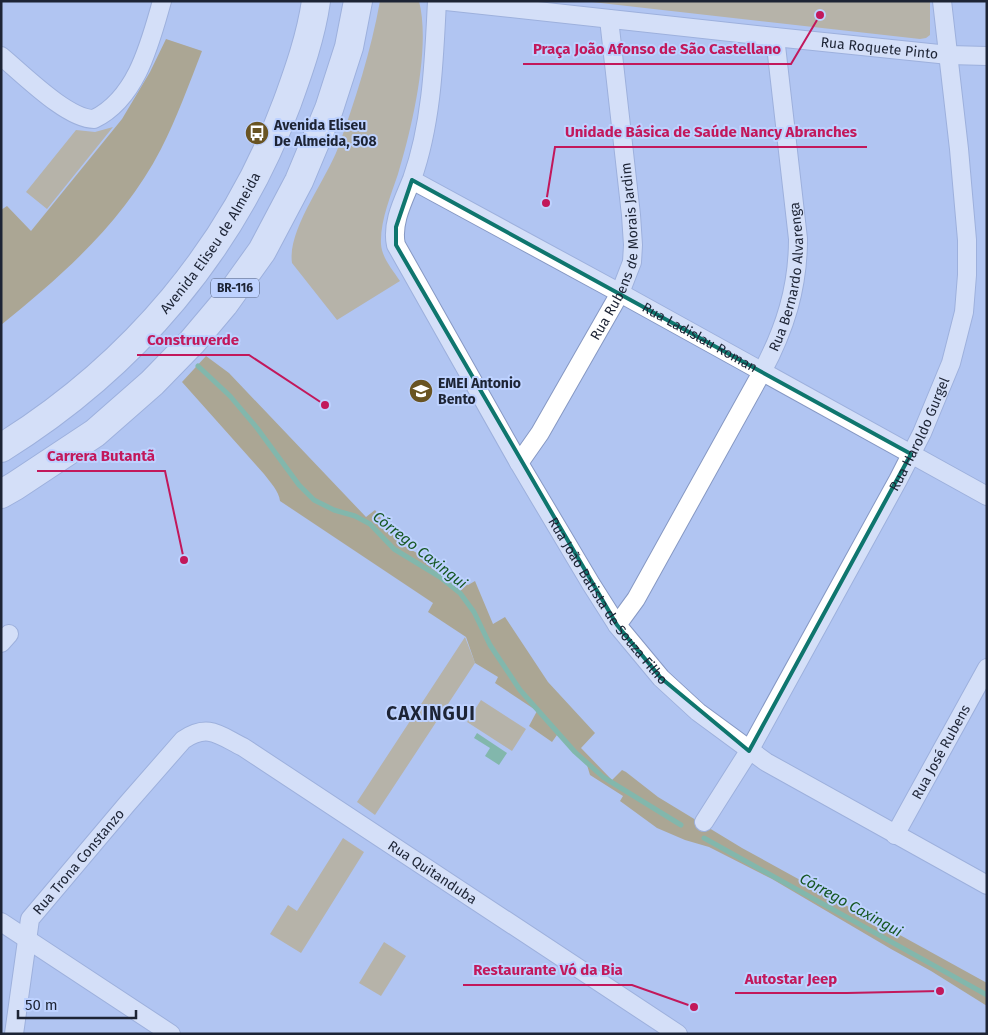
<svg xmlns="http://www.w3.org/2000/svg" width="988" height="1035" viewBox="0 0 988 1035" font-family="'Fira Sans',sans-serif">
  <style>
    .green { fill: #bd9d51 }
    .forest { fill: #a58122 }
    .water { fill: #4aa758 }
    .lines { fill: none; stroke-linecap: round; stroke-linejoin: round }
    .stream { stroke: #4aa758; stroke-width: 5 }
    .street-casing { stroke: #8698c3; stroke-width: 20 }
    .primary-casing { stroke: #8698c3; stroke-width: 30 }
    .street { stroke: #fff; stroke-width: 18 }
    .primary { stroke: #fff; stroke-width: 28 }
    .marked { fill: none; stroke: #0f766e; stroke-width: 4; stroke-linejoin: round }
    .labels { text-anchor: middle; stroke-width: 4; stroke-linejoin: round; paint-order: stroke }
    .shield { fill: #bed2ff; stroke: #4d5872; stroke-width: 1 }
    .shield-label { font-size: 12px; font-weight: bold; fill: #1d2435 }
    .street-label { font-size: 14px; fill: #1d2435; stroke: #bed2ff }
    .poi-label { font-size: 14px; font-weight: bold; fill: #1d2435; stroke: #bed2ff; text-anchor: start }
    .water-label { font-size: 15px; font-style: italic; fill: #165723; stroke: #bed2ff }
    .district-label { font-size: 19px; font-weight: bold; letter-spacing: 1px; fill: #1d2435; stroke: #bed2ff }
    .leader { fill: none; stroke: #c2185b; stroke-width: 2 }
    .callout-dot { fill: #c2185b; stroke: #bed2ff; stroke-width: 2 }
    .callout-label { font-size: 15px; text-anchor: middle; font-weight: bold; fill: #c2185b; stroke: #bed2ff; stroke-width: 4; stroke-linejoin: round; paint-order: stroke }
  </style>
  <rect width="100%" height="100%" fill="#b1c5f2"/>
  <path class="green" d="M380,1H419C431,47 412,128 398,174C391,195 380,221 381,244C382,258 392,269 400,281L337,320L292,263C287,230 326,180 338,148C355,101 371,51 380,1Z
    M583,1H930V35L926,38L920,39Z
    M113,127L47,209L26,192L76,130L95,132Z
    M465,637L475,663L375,815L357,802Z
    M481,700L526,729L512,751L467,722Z
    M343,838L364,852L301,953L270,934L288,905L297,911Z
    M384,942L406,956L381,996L359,983Z"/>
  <path class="forest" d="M166,39L202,51C189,84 177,118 161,149C124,221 63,275 1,325V210L7,206L31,231L122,119L150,72Z
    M206,356L229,373L366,517L375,510L399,543L442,567L468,585L475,581L493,624L505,617L548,682L595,733L581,748L612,780L622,770L626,772L658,797L742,848L987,983V1006L931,971L891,949L772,879L709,847L685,840L657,828L620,801L623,796L590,775L587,765L557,735L552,742L529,726L537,711L495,683L498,677L475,663L466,637L428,612L433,603L280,501C279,491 270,482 264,474L182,382Z"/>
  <path class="water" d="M477,733L507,753L499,765L485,756L490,748L474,738Z"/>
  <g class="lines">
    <path class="stream" d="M198,366L230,396L257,428L299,485L314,500L334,510L355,516L370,524L394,549L440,577L460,593L474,612L490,645L520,690L575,752L603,777L681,825
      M704,838L987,995"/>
    <g class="street-casing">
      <g id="street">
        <path id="s1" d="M437,1C434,60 432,123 412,179C404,199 391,223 396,245L519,463L591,584L617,625L661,678L698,712L766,762L987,885"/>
        <path id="s2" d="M446,1L775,37L949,55L987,56"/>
        <path d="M1,56C23,74 67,119 94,119C137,98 150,43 162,1"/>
        <path id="s3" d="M412,180L620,293L987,496"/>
        <path id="s4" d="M519,463L540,433L620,293L632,262L633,245L631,215L609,19"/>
        <path id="s5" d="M617,625L636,599L762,372C785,329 798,288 798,239L775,37"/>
        <path d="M1,643L9,634"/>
        <path id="s6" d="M704,822L749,751L898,480L922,433L951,363L964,312L967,275V240L959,149L942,1"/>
        <path id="s7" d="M895,835L987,668"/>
        <path d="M1,922L171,1034"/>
        <path id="s8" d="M14,1034L30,919L127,804L183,740C208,723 219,735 243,747L678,1034"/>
      </g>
    </g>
    <g class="primary-casing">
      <g id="primary">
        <path id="s9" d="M1,448C133,366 233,248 287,103C299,70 311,36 316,1"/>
        <path d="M1,494L15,486L95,433L152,383L192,342L224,304L262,251L299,181L329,109L349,47L358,1"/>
      </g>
    </g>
    <use href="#street" class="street"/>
    <use href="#primary" class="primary"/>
  </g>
  <path d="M0 0H988V1035H0ZM412,180L911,454L749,751L661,678L617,625L396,245V227Z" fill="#b1c5f2" fill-opacity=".55" fill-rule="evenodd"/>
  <path class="marked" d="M412,180L911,454L749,751L661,678L617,625L396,245V227Z"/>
  <defs>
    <g id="bus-disc" transform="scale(1.25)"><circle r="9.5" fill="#695423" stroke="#bed2ff"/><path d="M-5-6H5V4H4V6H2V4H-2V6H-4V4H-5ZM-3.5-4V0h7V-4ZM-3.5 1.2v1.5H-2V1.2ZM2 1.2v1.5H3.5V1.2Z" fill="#fff"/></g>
    <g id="school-disc" transform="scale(1.25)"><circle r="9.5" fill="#695423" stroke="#bed2ff"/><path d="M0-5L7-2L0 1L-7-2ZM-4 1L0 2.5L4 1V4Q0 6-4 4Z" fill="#fff"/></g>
  </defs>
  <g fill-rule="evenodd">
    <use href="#bus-disc" x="257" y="133"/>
    <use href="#school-disc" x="421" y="391"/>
  </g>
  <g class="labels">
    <rect class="shield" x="211" y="278.5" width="48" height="19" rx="4"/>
    <g class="shield-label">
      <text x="235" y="292">BR-116</text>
    </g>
    <g class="street-label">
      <text dy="5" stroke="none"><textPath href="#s2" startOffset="436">Rua Roquete Pinto</textPath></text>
      <text dy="5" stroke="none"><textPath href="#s9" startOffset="296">Avenida Eliseu de Almeida</textPath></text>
      <text dy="5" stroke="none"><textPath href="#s4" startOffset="238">Rua Rubens de Morais Jardim</textPath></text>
      <text dy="5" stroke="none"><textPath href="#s5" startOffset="392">Rua Bernardo Alvarenga</textPath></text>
      <text dy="5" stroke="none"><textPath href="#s3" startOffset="328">Rua Ladislau Roman</textPath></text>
      <text dy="5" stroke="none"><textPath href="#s6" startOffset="444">Rua Haroldo Gurgel</textPath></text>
      <text dy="5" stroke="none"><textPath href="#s1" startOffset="664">Rua João Batista de Souza Filho</textPath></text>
      <text dy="5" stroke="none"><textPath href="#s7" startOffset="95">Rua José Rubens</textPath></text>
      <text dy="5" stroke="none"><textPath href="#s8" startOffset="191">Rua Trona Constanzo</textPath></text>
      <text dy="5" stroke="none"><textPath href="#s8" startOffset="644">Rua Quitanduba</textPath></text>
    </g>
    <g class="poi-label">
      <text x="274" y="130">Avenida Eliseu<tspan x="274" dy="16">De Almeida, 508</tspan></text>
      <text x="438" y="388">EMEI Antonio<tspan x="438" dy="16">Bento</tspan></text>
    </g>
    <g class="water-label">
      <text transform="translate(420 550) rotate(38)" y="5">Córrego Caxingui</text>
      <text transform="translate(851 905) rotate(29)" y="5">Córrego Caxingui</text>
    </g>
    <g class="district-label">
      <text x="431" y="720">CAXINGUI</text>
    </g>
  </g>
  <path class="leader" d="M820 15L791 64H523M546 203L555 147H867M325 405L249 355H137M184 560L165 471H37M694 1007L632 985H463M940 991L847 993H735"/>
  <g class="callout-dot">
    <circle cx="820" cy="15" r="5"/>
    <circle cx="546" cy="203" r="5"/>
    <circle cx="325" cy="405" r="5"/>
    <circle cx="184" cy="560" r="5"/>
    <circle cx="694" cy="1007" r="5"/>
    <circle cx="940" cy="991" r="5"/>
  </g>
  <g class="callout-label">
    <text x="657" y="54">Praça João Afonso de São Castellano</text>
    <text x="711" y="137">Unidade Básica de Saúde Nancy Abranches</text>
    <text x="193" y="345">Construverde</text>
    <text x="101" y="461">Carrera Butantã</text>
    <text x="548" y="975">Restaurante Vó da Bia</text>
    <text x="791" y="984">Autostar Jeep</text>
  </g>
  <rect width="988" height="1035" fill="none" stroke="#1d2435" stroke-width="5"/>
  <path d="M18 1010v8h118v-8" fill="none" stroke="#1d2435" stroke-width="2.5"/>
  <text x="25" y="1010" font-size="15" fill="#1d2435" stroke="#bed2ff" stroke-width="4" paint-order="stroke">50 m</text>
</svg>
